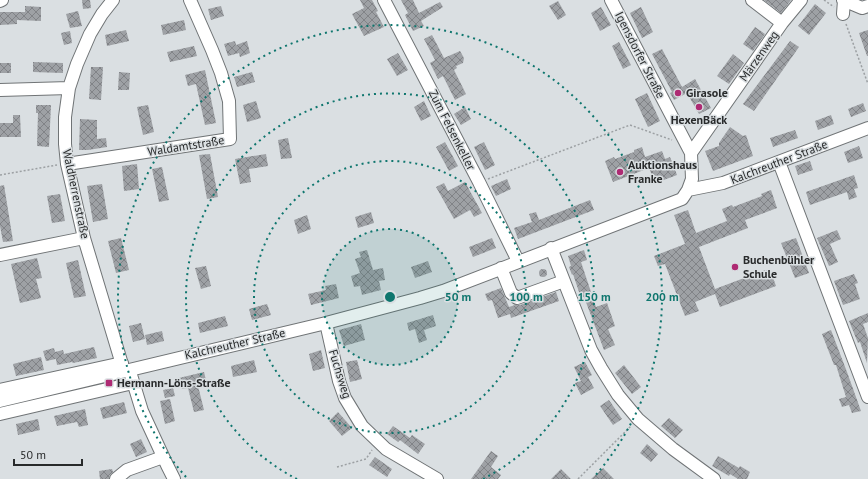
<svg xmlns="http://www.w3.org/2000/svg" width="868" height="479" viewBox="0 0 868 479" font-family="'PT Sans',sans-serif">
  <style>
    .building { fill: url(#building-cross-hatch) }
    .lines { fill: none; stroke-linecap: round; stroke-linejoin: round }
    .minor-casing { stroke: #707476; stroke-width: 14 }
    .path { stroke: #9ca0a3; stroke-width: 1.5; stroke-dasharray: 2 2; stroke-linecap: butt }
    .minor { stroke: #fff; stroke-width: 12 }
    .ring { fill: none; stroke: #0f766e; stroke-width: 2; stroke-dasharray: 2 4 }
    .poi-dot { fill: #ae2a73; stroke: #dadfe2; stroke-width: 1.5 }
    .labels { text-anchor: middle; stroke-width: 3; stroke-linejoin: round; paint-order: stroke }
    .street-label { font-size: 12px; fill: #282a2b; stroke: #dadfe2 }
    .poi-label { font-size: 12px; font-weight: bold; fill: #282a2b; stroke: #dadfe2; text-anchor: start }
    .centre { fill: #0f766e; stroke: #dadfe2; stroke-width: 2 }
    .ring-label { font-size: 12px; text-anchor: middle; font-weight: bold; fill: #0f766e; stroke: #dadfe2; stroke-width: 3; stroke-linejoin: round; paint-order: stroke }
  </style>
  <defs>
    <pattern id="building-cross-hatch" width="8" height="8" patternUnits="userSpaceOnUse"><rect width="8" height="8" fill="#9ea1a5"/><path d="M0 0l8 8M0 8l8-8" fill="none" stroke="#818387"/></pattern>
  </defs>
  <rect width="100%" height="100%" fill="#dadfe2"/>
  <path class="building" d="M82,0H90L91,8L83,9Z
    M360,0H372L378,11L376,12L384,27L364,36L352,14L364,8Z
    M401,0H413L419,13L440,2L443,7L421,21L424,26L413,31L405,15L408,13Z
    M764,0H791L781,13Z
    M558,1L566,15L558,20L549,6Z
    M815,4L826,13L809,35L798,26Z
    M25,6L41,7V21L17,20V24L0,25V12H25Z
    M221,6L224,16L211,20L208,9Z
    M601,7L611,25L600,31L591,13Z
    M641,7L653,32L642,38L630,13Z
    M78,11L82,26L70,28L66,14Z
    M184,20L186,30L163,35L161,25Z
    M755,27L765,34L753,51L743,44Z
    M126,30L129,41L107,46L105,35Z
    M868,30V56H867L859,33Z
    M70,31L72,43L64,45L61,33Z
    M432,35L444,58L460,51L464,58L463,63L456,66L457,68L454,70L466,94L455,100L443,76L438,79L430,63L435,60L424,39Z
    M235,41L236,45L247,41L250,53L240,57L239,53L228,56L224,44Z
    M790,41L799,47L754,111L743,104Z
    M619,42L631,65L623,69L612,46Z
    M194,46L197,56L170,62L167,52Z
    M662,49L682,87L695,79L711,108L699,114L687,93L674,100L670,93L672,92L652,54Z
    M398,53L408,70L397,76L387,59Z
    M733,54L744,63L729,84L717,76Z
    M33,62L63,63V73L33,72Z
    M0,63H11V73H0Z
    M91,67H103L101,100L89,99Z
    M205,70L216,123L205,125L196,84L188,86L185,75Z
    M119,72L130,73L129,90H118Z
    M252,72L255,82L237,87L234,77Z
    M647,93L660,121L648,127L635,99Z
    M256,101L261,118L247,122L243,105Z
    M424,101L431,116L421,121L414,107Z
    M863,103L866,111L851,117L848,109Z
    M36,105H51L49,147L37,146L38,113H36Z
    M148,105L154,132L143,135L137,107Z
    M465,107L471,119L461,125L454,114Z
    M13,115H20L21,137H0V123H13Z
    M831,115L834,124L818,130L815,121Z
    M80,119L97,120V139L106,138L107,147L88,150H79Z
    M730,127L743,136L746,135L753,156L713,171L705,151L719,146V143Z
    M795,130L798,138L773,147L770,138Z
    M288,138L292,158L281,159L278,140Z
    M445,142L458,166L449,171L436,147Z
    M484,142L495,165L485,170L474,147Z
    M859,146L863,158L848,163L844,152Z
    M642,147L645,157L662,151L665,159L670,157L677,175L661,181L660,176L653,178L649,168L613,182L605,161L614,157L615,159L634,152V150Z
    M210,154L218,197L207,199L199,155Z
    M266,154L268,166L249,169L251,182L240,184L235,159Z
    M810,161L813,170L798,175L795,166Z
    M137,164L139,189L124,191L122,166Z
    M162,167L169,200L159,202L152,169Z
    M854,175L858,188L854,189L857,197L849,200L847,192L810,205L806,192Z
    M507,179L511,189L496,196L491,186Z
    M465,182L482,213L474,217L470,210L454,219L436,187L444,183L448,191Z
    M102,184L108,219L93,222L87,186Z
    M4,185L13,241L3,242L0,226V186Z
    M771,190L777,208L745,220L748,228L699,247L715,289L765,270V271L770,269L776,286L720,307L715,294L695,302L699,311L685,316L665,264L658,266L654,256L685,244L674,215L688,210L696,233L727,221L722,209L732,205L733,207L762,196L761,194Z
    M60,194L65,221L52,223L47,196Z
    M590,200L594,210L518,239L514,228L532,222L529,214L536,212L539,220Z
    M371,212L374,223L358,228L355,217Z
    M307,215L311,229L298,234L294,220Z
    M837,230L841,239L830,244L838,262L829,266L817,238Z
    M121,238L129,270L116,273L108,241Z
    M492,238L496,248L473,257L469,247Z
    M796,238L809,273L795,278L781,243Z
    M367,250L373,270L383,268L385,280L379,281L381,290L362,295L360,286L354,287L351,276L360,273L355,259L361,257L359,252Z
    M584,250L587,260L581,262L596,307L607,303L615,326L608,329L615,345L604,350L584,297L581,298L573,274L572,275L569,267L571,266L568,256Z
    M37,258L42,278L36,279L41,298L20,303L11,264Z
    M78,260L86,296L74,298L66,263Z
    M428,261L432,272L415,278L411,267Z
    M206,266L211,286L201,289L195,268Z
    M539 273a4 4 0 1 1 8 0a4 4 0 1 1-8 0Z
    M854,274L858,283L855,284L860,299L843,305L834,281Z
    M336,284L339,298L311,305L308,294L326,290L325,286Z
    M501,288L509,307L515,305H520L556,292L559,301L511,318L510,314L498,318L492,300L488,301L485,294Z
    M267,304L271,315L252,320L249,309Z
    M868,313V322L863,324L868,338L867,363L860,342L858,343L849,321Z
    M433,315L436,326L424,330L427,340L419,343L415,329L409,331L407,323Z
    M225,316L228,326L200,333L198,323Z
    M141,323L145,339L133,342L129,326Z
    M361,324L365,340L344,346L339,330Z
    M831,330L847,372L861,411L852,413L849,405L842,407L839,399L846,397L836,365H834L822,334Z
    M162,331L164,341L147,345L145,335Z
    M94,347L97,358L73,363L72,362L57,365L56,359L46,361L43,351L54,348L55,352L63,350L64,354Z
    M321,350L325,368L313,371L309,354Z
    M41,357L44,370L16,376L13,364Z
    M254,360L257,372L233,377L231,366Z
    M357,360L362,379L350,382L346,362Z
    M585,362L592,375L588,377L594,388L581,395L575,383L581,381L574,367Z
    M624,365L641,387L632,394L615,373Z
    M204,372L207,384L198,386L204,410L194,412L188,388L182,389L179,378Z
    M173,388L175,396L165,398L163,390Z
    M170,399L175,421L165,424L160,401Z
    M609,400L622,419L613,425L600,406Z
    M124,402L127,413L103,419L100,408Z
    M85,409L88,425L79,427L77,422L57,426L54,416Z
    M338,412L352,428L342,436L329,421Z
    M669,418L683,430L675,438L661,426Z
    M38,419L40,430L18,435L16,424Z
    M393,426L410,438L412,435L425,444L418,454L400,440L398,442L387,434Z
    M141,439L147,452L136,457L130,444Z
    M647,444L658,454L651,462L640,453Z
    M491,451L498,456L491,467L501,475L498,479H471Z
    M718,456L739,468L740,466L750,472L747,479H738L730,474L729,476L712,466Z
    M375,457L392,469L387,477L369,465Z
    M603,468L614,479H591Z
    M112,469L113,472L109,476V479H100L99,471Z
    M561,469L571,479H551Z"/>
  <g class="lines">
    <g class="minor-casing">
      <path id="minor" d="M113,0L102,14L90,34L77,64L69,88L65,117V144L67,164L84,238L124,371
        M384,0L479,182L518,261
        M752,0L782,23
        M843,0L862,8L868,6
        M0,1L2,0
        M843,14L844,0
        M0,90L69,88
        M691,153L782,23L801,0
        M779,162L868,397
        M67,164L230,139L229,101L221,73L212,50L190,0
        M688,190L723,183L868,128
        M551,248L591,350L601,368L618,395L638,419L673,449L714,479
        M0,255L84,238
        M501,268L511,293L517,298L564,281
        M326,323L339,381L345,398L362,426L386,449L437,479
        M131,375L142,411L167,465L174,479
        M0,390L122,363
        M0,401L326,323L420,298L443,291L682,199L688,190L692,179L691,153L611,0
        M0,414L133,383
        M116,479L127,470L163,457"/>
    </g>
    <path class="path" d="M824,0L834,7
      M846,24L868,84
      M0,175L57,165
      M488,179L630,125L672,140
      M337,467L366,459L372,450
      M578,479L631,426"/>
    <use href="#minor" class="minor"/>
  </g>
  <circle cx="390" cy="297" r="68" fill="#0f766e" fill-opacity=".12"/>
  <g class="ring">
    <circle cx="390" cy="297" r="68"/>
    <circle cx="390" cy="297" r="136"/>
    <path d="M297 479A204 204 0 1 1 483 479"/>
    <path d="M186 477A272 272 0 1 1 594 477"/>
  </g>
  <g class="poi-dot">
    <circle cx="678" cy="93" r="4"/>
    <circle cx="699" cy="107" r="4"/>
    <circle cx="620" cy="172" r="4"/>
    <circle cx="735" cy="267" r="4"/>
    <rect x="105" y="379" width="8" height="8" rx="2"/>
  </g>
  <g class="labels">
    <g class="street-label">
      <text transform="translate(640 55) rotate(63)" y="4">Igensdorfer Straße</text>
      <text transform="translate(759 56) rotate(-55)" y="4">Märzenweg</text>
      <text transform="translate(452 130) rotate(63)" y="4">Zum Felsenkeller</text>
      <text transform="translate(186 146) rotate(-9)" y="4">Waldamtstraße</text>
      <text transform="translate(779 162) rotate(-21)" y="4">Kalchreuther Straße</text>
      <text transform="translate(76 194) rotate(78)" y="4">Waldherrenstraße</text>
      <text transform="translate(235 344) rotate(-13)" y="4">Kalchreuther Straße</text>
      <text transform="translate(340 374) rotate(73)" y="4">Fuchsweg</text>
    </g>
    <g class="poi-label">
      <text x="686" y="97">Girasole</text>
      <text x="699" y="124" text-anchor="middle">HexenBäck</text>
      <text x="628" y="169">Auktionshaus<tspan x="628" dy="14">Franke</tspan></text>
      <text x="743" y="264">Buchenbühler<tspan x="743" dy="14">Schule</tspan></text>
      <text x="117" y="387">Hermann-Löns-Straße</text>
    </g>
  </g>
  <circle cx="390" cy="297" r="6" class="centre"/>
  <g class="ring-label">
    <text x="458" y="301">50 m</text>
    <text x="526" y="301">100 m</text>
    <text x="594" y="301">150 m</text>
    <text x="662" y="301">200 m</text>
  </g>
  <path d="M14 459v6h68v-6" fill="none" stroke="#282a2b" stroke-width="2"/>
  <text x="20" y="459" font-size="12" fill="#282a2b" stroke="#dadfe2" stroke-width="3" paint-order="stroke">50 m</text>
</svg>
